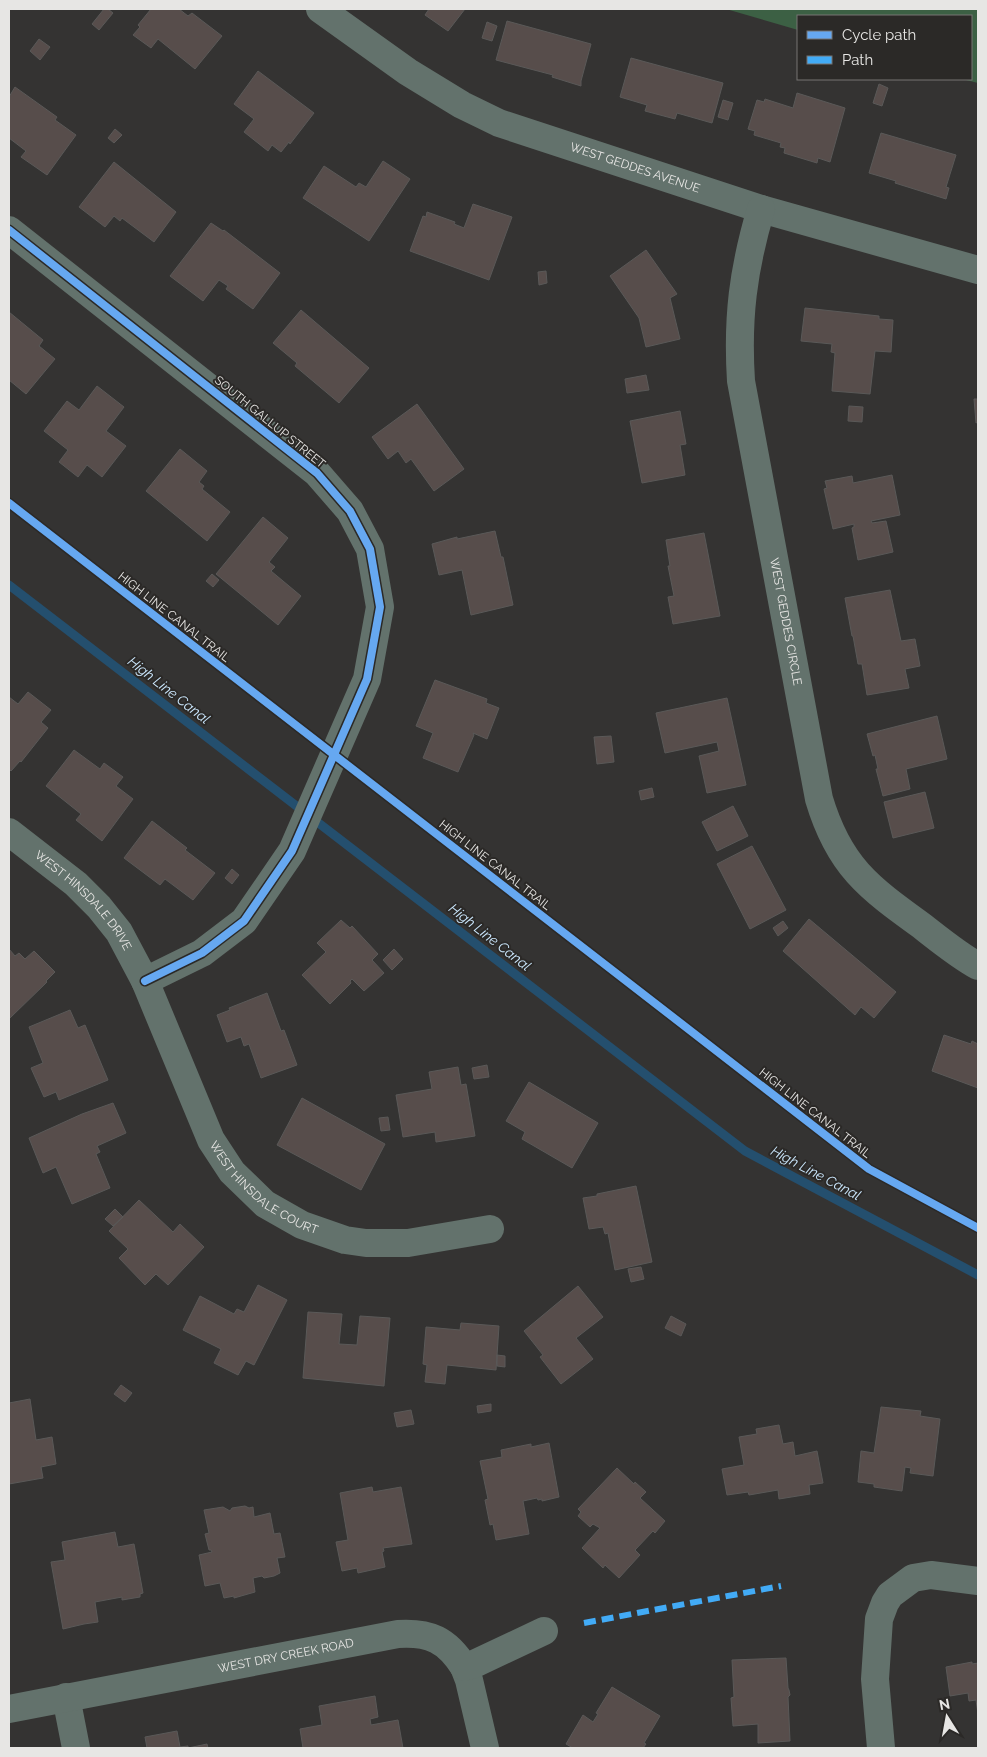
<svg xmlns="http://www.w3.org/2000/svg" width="987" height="1757" viewBox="0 0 987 1757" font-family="Raleway,sans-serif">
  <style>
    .green { fill: #3c6044 }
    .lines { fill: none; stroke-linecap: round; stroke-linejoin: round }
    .stream { stroke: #244f6e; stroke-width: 9 }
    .building { fill: #574d4b; stroke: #5a5958 }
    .minor { stroke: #63726c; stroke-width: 28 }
    .quiet { stroke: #42abf6; stroke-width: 6; stroke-dasharray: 12 6; stroke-linecap: butt }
    .cycleway-casing { stroke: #2b2927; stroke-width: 11 }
    .cycleway { stroke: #66a8f1; stroke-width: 8 }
    .labels { text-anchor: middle; stroke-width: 4; stroke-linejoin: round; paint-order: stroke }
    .street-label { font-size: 12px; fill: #e7e6e4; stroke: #2b2927 }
    .water-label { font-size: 14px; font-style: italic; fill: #cbe7fd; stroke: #2b2927 }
  </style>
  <rect width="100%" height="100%" fill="#343332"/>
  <path class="green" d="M726,9H978V83L962,79H971V16H798V30Z"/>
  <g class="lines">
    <path class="stream" d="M9,585L745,1151L978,1275"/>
  </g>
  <path class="building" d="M104,9H108L113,13L99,30L92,24Z
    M151,9H179L188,16L192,13L222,36L195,69L158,39L151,48L133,35L140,27L138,25Z
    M429,9H465L448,31L425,15Z
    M507,21L591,44L581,81V86L552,77L553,75L496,60Z
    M487,22L497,26L492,41L482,38Z
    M39,39L50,47L40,60L30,51Z
    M631,58L723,83L712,123L677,113L675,119L645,111L647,105L620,97Z
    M258,71L314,113L290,144L289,142L281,152L272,145L268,151L244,132L254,119L234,104Z
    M879,84L888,88L882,106L873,103Z
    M15,87L57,117L55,120L76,135L47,175L21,157L26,151L9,138V97Z
    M797,93L845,108L830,162L818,158L817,163L784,153L785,148L780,147L781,143L754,135L755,131L748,129L757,100L764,102L765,99L793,108Z
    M723,100L733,103L728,120L718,117Z
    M115,129L122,135L114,143L108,138Z
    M881,133L956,155L946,187L949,188L946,199L895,183L896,181L869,173Z
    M383,161L410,179L369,241L303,198L324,166L356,187L359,183L366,187Z
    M114,162L176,212L154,242L122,218L120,221L114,216L105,227L79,207Z
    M473,204L512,217L489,280L410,251L423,216L426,217L427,212L455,222L454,224L464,228Z
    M211,223L223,231L224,230L280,273L253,309L226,289L228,286L219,280L203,301L170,276Z
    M646,250L677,294L670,298L680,339L646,347L639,318L610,276Z
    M546,271L547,283L539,285L538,272Z
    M805,308L879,316V319L893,320L891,352L875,351L870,394L832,391L835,353L831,352L832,344L801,341Z
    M301,310L369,368L339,403L295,366L297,363L273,343Z
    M9,312L43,340L39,346L55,359L26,394L9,380Z
    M646,375L649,390L627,393L625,379Z
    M97,386L124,407L106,431L126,446L102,477L87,465L78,477L59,462L68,450L44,431L67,401L79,410Z
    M974,399H978V422L976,423Z
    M417,404L464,469L434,491L411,459L406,463L398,451L388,459L372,437Z
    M849,406L863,407L862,422L848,421Z
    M680,411L686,444L680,445L685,475L642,483L630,421Z
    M180,449L207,471L199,482L204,486L202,489L230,512L207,541L146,491Z
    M892,475L900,515L871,521L872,523L886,521L893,552L858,560L852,528L854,527V524L833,529L824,489L827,488L825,481L852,476L853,483Z
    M263,517L288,538L269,562L275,567L271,571L301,596L278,625L216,574Z
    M495,531L501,557H503L513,605L471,615L462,570L439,575L432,544L457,537V539Z
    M704,533L720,616L673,624L668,597L674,596L668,566H670L666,540Z
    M212,574L219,580L213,587L206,581Z
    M890,590L901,641L915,639L920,666L905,669L909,688L867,695L862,664H858L853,636H852L845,598Z
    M435,680L487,699L486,703L499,708L487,739L473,733L474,735L458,772L423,758L433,733L416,726Z
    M28,692L51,710L41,722L48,728L21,762L20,761L11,771L9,769V697L18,704Z
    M727,698L746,785L707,793L699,756L719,751L717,742L665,753L656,713Z
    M937,716L947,759L906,769L910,789L883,796L877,773L876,769H878L875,755L873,756L867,734Z
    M611,736L614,762L597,764L594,737Z
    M74,750L100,769L104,763L123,777L116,786L133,799L102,841L76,820L81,814L46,786Z
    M652,788L654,797L641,800L639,791Z
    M925,792L934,828L893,838L884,802Z
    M733,806L748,836L717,851L702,822Z
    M152,821L187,848L185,850L215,873L193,900L165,879L160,885L124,858Z
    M752,846L786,910L750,929L717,864Z
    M232,869L239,875L232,884L225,878Z
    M809,919L896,992L874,1018L861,1007L855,1015L783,951Z
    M341,920L350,928L352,926L378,954L372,960L384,973L364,991L352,979L350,981L351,983L330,1004L302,975L326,952L317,943Z
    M783,921L788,928L778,936L773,928Z
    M9,949L15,956L19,953L25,959L34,951L55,972L46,981L47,982L10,1018L9,1016Z
    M394,949L403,959L392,970L383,960Z
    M267,993L281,1031L284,1030L297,1065L261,1078L249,1044L244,1046L241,1037L227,1042L217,1015L230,1010L229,1008Z
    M70,1010L78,1028L85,1025L108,1080L59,1100L56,1092L44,1097L31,1068L43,1063L29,1027Z
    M944,1035L971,1044L972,1041L978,1044V1088L932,1071Z
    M487,1065L489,1077L474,1079L472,1068Z
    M458,1067L461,1085L466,1084L475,1136L436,1142L435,1132L403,1137L396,1095L432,1089L429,1072Z
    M529,1082L598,1123L572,1168L522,1139L525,1132L506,1121Z
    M302,1098L385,1144L361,1190L277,1145Z
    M113,1103L126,1133L97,1146L100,1152L96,1154L110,1188L72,1204L56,1167L43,1173L29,1138L82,1114Z
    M388,1117L390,1130L381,1131L379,1118Z
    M636,1186L652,1262L615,1270L608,1233L605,1234L603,1227L589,1229L583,1198L597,1196V1194Z
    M139,1200L173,1232L180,1224L204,1247L168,1285L156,1274L145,1285L119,1258L128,1249L109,1231Z
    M115,1209L123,1217L113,1226L105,1219Z
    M641,1267L644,1279L631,1282L628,1269Z
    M258,1285L287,1300L254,1365L246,1361L238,1375L214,1363L221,1349L183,1330L200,1296L234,1314L237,1309L244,1312Z
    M578,1286L603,1317L576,1338L593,1359L561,1384L540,1357L543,1355L524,1331Z
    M308,1312L342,1314L339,1344L357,1345L360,1316L390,1318L384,1386L303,1378Z
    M671,1316L686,1324L681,1336L665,1328Z
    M461,1323L499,1326L496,1370L447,1365L445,1384L425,1382L427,1365L423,1364L426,1327L460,1330Z
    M497,1355L505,1356V1367L497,1366Z
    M121,1385L132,1393L125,1402L114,1394Z
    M30,1399L36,1440L52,1437L56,1464L41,1467L43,1478L9,1484V1403Z
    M491,1404V1411L478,1413L477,1406Z
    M881,1407L921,1411L920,1416L940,1419L933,1476L910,1473L911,1468L905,1467L902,1491L874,1487V1484L858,1482L861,1451L874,1453Z
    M411,1410L414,1424L397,1427L394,1413Z
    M779,1425L783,1444L793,1442L795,1456L817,1451L823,1483L809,1485L810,1494L779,1499L778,1490L749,1495L748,1492L727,1495L722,1469L744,1465L739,1437L757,1434L756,1429Z
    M549,1443L559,1497L542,1501V1499L538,1500L537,1498L523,1501L529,1534L496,1540L493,1524L490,1525L485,1500L488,1499L480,1461L502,1457L501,1450L531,1444V1447Z
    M617,1468L634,1484L635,1482L646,1492L640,1498L665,1521L655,1533L653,1531L635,1550L640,1555L619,1578L605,1565L603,1568L582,1548L600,1528L593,1524L590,1527L578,1516L581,1512L578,1509Z
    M372,1487L373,1492L401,1487L412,1544L383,1548L384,1551L382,1552L385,1567L358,1573L357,1568L342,1571L336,1542L348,1540L340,1493Z
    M245,1506L249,1508L253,1507L254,1517L270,1513L274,1534L280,1533L285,1557L277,1558L280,1573L274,1576L264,1578L262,1576L253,1578L255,1592L234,1598V1596L224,1598L220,1583L205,1586L199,1555L212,1552L211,1550H209L205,1534L209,1533L204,1510L223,1507L230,1511L232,1508Z
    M115,1532L118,1547L134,1544L143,1593L140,1594V1597L122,1600V1597L95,1602L98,1622L84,1624L63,1629L51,1562L65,1560L62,1542Z
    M786,1658L788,1688L789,1690L790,1695L788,1697L790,1741L758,1743V1724L733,1726L731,1698L734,1697L732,1660Z
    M972,1662V1664L978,1663V1714L976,1700L969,1701L968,1693L950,1696L946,1667Z
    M612,1687L660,1716L644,1743L646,1744L643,1748H573L566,1744L583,1715L593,1722L598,1714L596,1713Z
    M375,1696L378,1717L370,1719L371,1725L398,1720L403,1748H303L300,1729L322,1725L319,1706Z
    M177,1731L180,1747L188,1746V1748L207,1744L208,1748H147L145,1737Z"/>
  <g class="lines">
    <g class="minor">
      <path id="s1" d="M320,9L408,72L462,105L499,123L761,209L978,270"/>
      <path id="s2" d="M761,209C743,270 737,318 741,381L819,799C839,866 868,887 922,926C940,940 958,955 978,966"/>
      <path d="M9,230L317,473L350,511L370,549L380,607L367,679L292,851L244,921L202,953L145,981"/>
      <path id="s3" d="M9,832L76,884L99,907L119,932L145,981L211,1140L232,1172L265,1204L302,1225L345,1240L366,1243H408L490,1229"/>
      <path d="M464,1667L469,1680L485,1748"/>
      <path d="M66,1697L76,1748"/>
      <path id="s4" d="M9,1709L398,1634C430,1632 447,1640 464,1667L474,1664L544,1631"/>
      <path d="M881,1748L875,1679L879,1619L885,1603L890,1595L913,1578L931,1575L978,1581"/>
    </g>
    <path class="quiet" d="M584,1623L781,1586"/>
    <g class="cycleway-casing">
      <path id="cycleway" d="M9,230L317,473L350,511L370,549L380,607L367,679L292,851L244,921L202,953L145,981
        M9,503L869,1169L978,1228"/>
    </g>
    <use href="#cycleway" class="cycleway"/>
  </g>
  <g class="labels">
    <g class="street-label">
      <text dy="4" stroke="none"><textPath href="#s1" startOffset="356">WEST GEDDES AVENUE</textPath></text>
      <text transform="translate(270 422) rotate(39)" y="4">SOUTH GALLUP STREET</text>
      <text transform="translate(174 617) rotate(38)" y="4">HIGH LINE CANAL TRAIL</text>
      <text dy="4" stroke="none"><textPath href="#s2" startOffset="419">WEST GEDDES CIRCLE</textPath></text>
      <text transform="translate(495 865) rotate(38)" y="4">HIGH LINE CANAL TRAIL</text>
      <text dy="4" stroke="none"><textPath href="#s3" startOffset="102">WEST HINSDALE DRIVE</textPath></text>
      <text transform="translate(815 1113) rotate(38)" y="4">HIGH LINE CANAL TRAIL</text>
      <text dy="4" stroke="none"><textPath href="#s3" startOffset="450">WEST HINSDALE COURT</textPath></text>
      <text dy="4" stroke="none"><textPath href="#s4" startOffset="282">WEST DRY CREEK ROAD</textPath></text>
    </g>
    <g class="water-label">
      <text transform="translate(169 690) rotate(38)" y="5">High Line Canal</text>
      <text transform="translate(490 937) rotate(38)" y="5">High Line Canal</text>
      <text transform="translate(816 1173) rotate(28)" y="5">High Line Canal</text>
    </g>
  </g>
  <rect width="987" height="1757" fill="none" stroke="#e7e6e4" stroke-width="20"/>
  <rect x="797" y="15" width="175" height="65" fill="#2b2927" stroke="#767573"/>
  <rect x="807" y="31" width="25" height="8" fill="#66a8f1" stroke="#767573"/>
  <text x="842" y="40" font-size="15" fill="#e7e6e4">Cycle path</text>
  <rect x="807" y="56" width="25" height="8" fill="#42abf6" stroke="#767573"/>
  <text x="842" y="65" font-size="15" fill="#e7e6e4">Path</text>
  <g transform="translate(947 1717) rotate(349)" stroke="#2b2927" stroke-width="4" paint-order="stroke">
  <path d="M0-4L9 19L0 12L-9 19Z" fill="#e7e6e4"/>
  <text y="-8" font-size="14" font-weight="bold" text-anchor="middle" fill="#e7e6e4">N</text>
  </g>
</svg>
